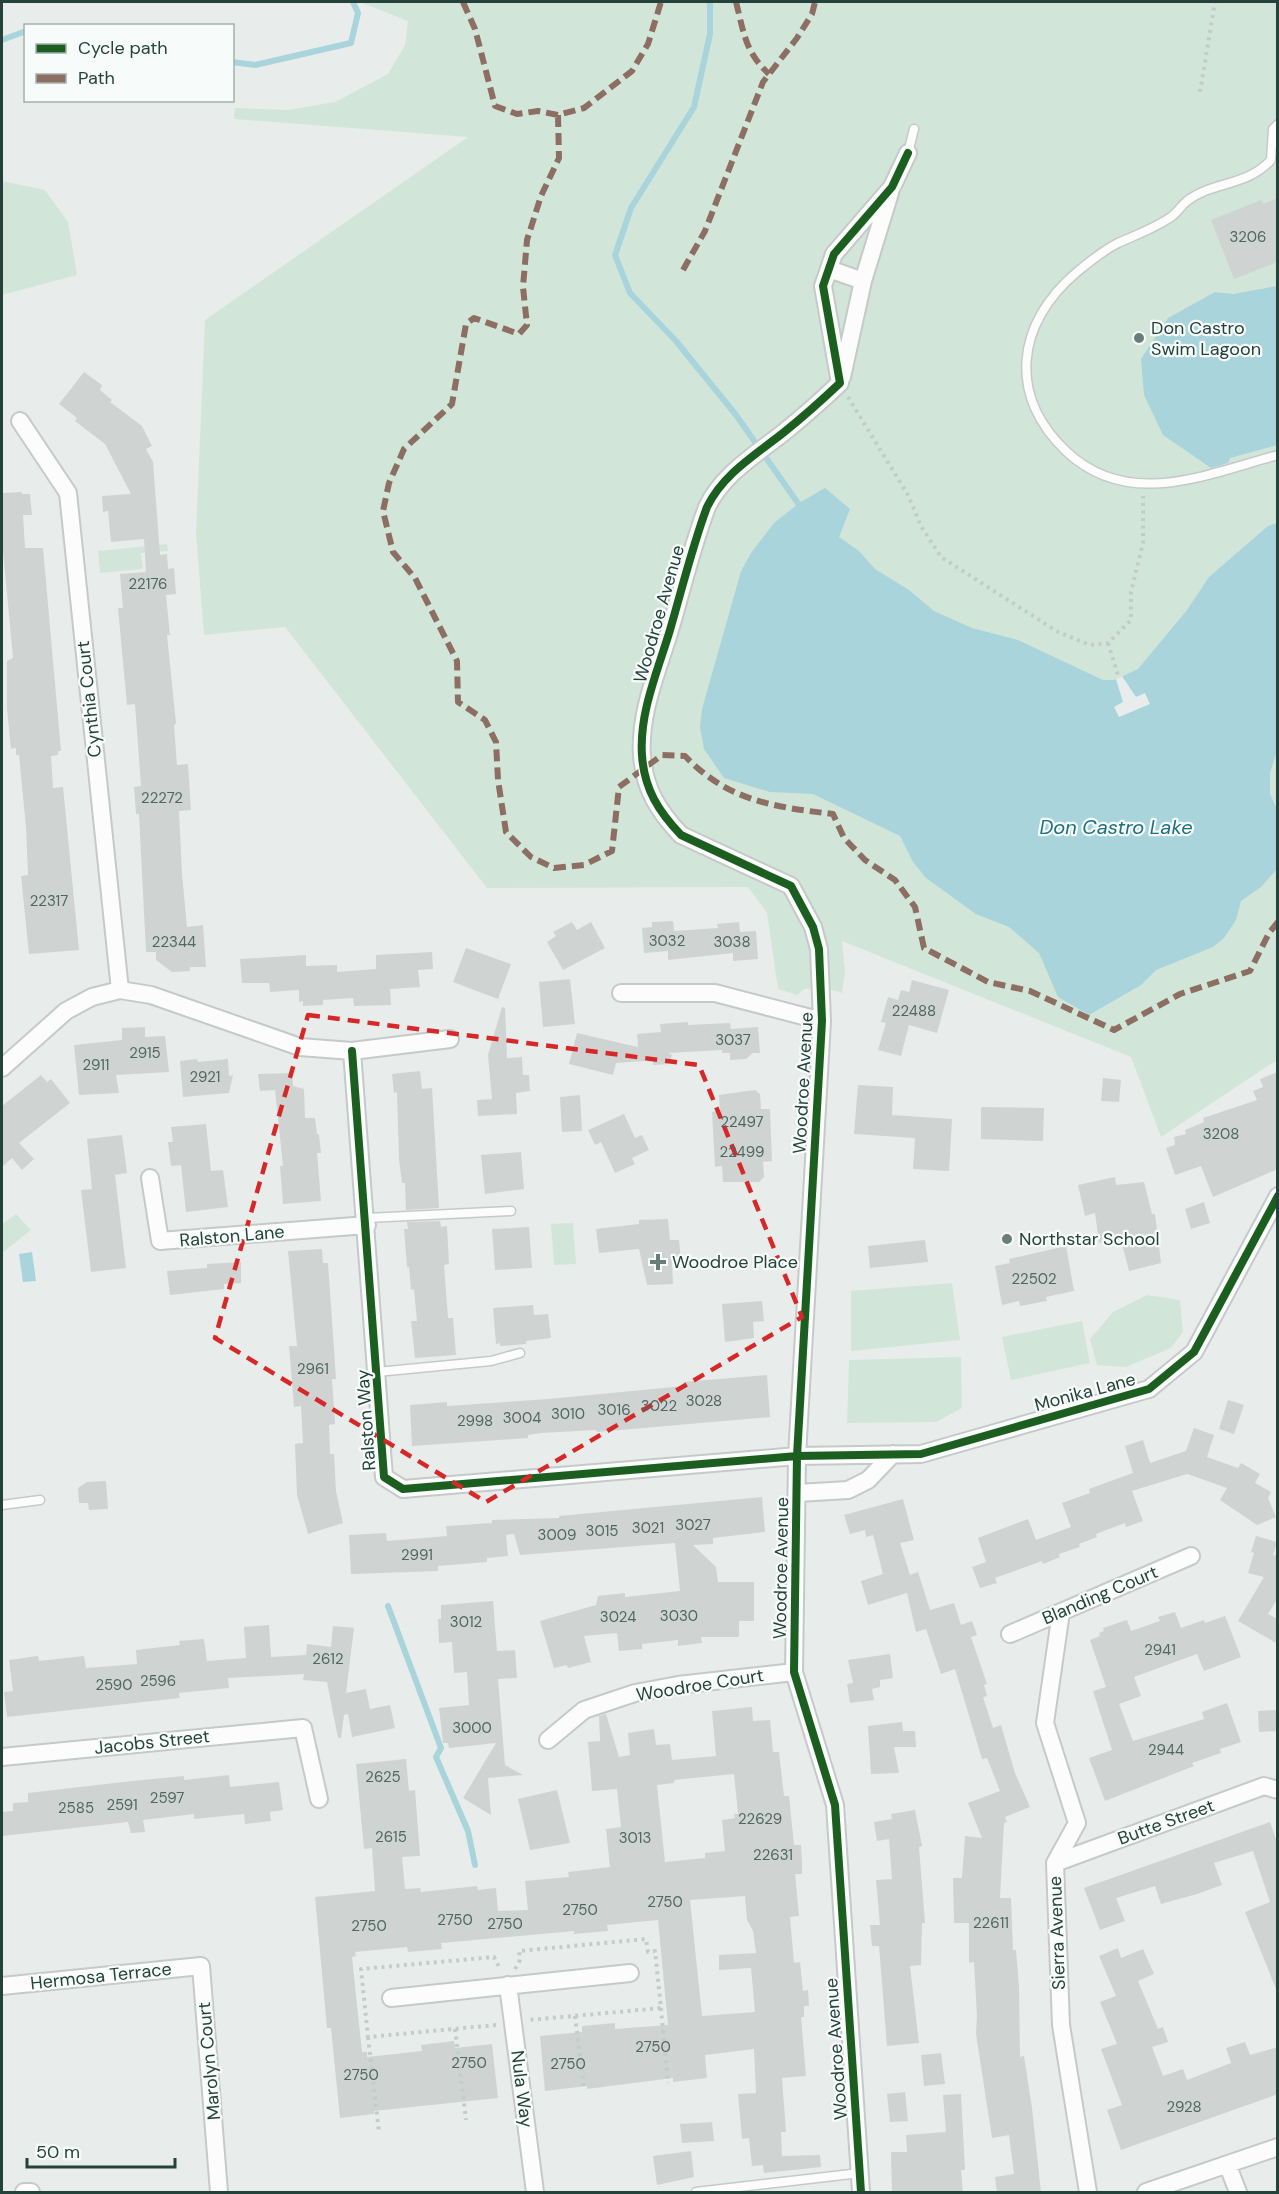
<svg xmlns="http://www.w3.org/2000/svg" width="1279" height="2194" viewBox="0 0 1279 2194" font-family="'DM Sans',sans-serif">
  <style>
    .green { fill: #d1e6d8 }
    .water { fill: #a9d4db }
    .pier { fill: #e8edeb }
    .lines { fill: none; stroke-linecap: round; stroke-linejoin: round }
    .stream { stroke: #a9d4db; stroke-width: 6 }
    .building { fill: #cfd4d2; fill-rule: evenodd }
    .lane-casing { stroke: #c5cac8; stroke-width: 11 }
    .street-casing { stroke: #c5cac8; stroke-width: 20 }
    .path { stroke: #c3ccca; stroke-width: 4; stroke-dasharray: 3 4.5; stroke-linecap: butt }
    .lane { stroke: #fcfcfc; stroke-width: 8 }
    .street { stroke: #fcfcfc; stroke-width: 16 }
    .quiet { stroke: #8d6e63; stroke-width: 6; stroke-dasharray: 12 6; stroke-linecap: butt }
    .cycleway-casing { stroke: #f7fbf9; stroke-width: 11 }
    .cycleway { stroke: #1b5e20; stroke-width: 8 }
    .marked { fill: none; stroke: #d62828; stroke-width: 4.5; stroke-dasharray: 12 8; stroke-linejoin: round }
    .poi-dot { fill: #697e78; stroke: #f7fbf9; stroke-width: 2 }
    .labels { text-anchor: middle; stroke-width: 4.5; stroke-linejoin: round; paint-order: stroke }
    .number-label { font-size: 15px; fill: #506761 }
    .poi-label { font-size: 18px; fill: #24423a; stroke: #f7fbf9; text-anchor: start }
    .street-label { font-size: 18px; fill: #24423a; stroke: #f7fbf9 }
    .water-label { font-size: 20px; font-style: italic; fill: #1c6f80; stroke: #f7fbf9 }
  </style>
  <rect width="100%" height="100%" fill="#e8edeb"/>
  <path class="green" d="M360,2H1277V1060L1161,1137L1131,1057L842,941L845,971L842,993L826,988L804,989L797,995L778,989L767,913L748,887L487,888L285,627L204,635L196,533L205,320L468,137L234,119L235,108L287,110L335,102L388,74L405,45L408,21Z
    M2,181L45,190L68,222L77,275L2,295Z
    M167,544L168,551L141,553L143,569L100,573L98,551Z
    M16,1214L31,1230L2,1253V1224Z
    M573,1223L576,1264L554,1265L551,1224Z
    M952,1283L960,1340L851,1351V1291Z
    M1147,1295L1180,1300L1183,1332L1171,1348L1126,1367L1097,1365L1090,1339L1113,1312Z
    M1082,1321L1090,1363L1011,1380L1002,1337Z
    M961,1357L962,1408L936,1422L847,1423L849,1360Z"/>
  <path class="water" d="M1277,286V445L1230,458L1228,463L1211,468L1163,435L1144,395L1141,359L1168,318L1215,292L1233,294Z
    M825,488L850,509L839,537L859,551L875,569L909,590L934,611L972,628L1018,640L1103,680H1114L1138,669L1187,610L1209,577L1268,526L1277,523L1278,748L1270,773V794L1277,809V869L1261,887L1241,901L1236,920L1224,938L1213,947L1156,970L1141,985L1089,1015L1058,997L1039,953L1009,927L976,914L926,878L913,862L900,836L813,794L770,792L724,778L704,749L700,727L702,709L741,571L751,553L774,523L799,503Z
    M32,1252L36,1281L23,1282L19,1254Z"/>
  <path class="pier" d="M1122,676L1136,697L1145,693L1150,704L1119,717L1114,707L1123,702L1116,679Z"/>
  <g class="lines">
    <path class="stream" d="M710,2V34L694,107L631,208L615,255L630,293L676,341L736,415L802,509
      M2,40L26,31
      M232,62L255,65L351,43L358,13L353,2
      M388,1606L441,1748L436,1757L468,1831L475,1865"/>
  </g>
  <path class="building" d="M1278,198V262L1234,279L1211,220L1261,200L1263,204Z
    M84,372L102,385L100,390L112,400L110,402L142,426L152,446L146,449L153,462L160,555L167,554L168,569L174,568L176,594L166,595L170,635H167L176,723L174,726L177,765L188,764L191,810L179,811L182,874L187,927L203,925L206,967H190V971L172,972L156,960V952H146L139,814H136L134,787L141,786L135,704L127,705L118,608H123L120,574L146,572L144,539L111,542L108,511L103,512L102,496L131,494L105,444L75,421L77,418L59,404Z
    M22,492V494H30L32,515H23L25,548H43L61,751H58V755L51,756L53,788L63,787L79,950L29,954L21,876L28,875L26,827L19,755H16V748L11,749L7,709V661L13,658L2,540V493Z
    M673,921L674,931L718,928L717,924L739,922L740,932L756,931L758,959L733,961V953L668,960V951L644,953L642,928L652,927V922Z
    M572,922L577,930L591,922L605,948L563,970L547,942L556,936L553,932Z
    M466,948L511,964L498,999L453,982Z
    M432,952L433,969L418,970L420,987L390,989L391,1005L354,1006L353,998L323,1000V1005L303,1006V1001L299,1002V990L270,992L269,983H242L240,959L306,955V966L337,965V972L376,969V955Z
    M570,979L575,1024L543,1027L539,982Z
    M912,980L949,990L937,1033L909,1025L901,1056L878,1050L886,1023L881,1022L888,997L898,1000L901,990L909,992Z
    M502,1007L505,1008L507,1058L522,1057L523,1075H529L530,1091L516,1093L517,1114L478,1116L477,1100L492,1099L488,1055Z
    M688,1022V1025L730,1023L731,1029L758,1027L760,1053H753L746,1059L730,1060V1053H722V1050L668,1053L672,1055L669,1064L653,1065V1062L645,1061L616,1063L613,1075L569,1064L577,1033L638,1047L637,1034L661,1032L660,1024Z
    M145,1027V1037L165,1036L169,1072L116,1075L119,1093L79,1095L74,1045L122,1040V1028Z
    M197,1059L198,1062L228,1059L229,1076L233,1075L229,1093L183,1097L180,1061Z
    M420,1071L422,1089L432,1088L439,1208L406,1210L405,1183H402L399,1159L397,1092L394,1093L392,1074Z
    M1278,1072V1169L1213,1197L1201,1166L1175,1175L1166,1148L1175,1145L1174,1137L1186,1134L1185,1130L1204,1122L1203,1118L1257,1100L1253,1091L1263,1087L1260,1079Z
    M292,1073L293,1086L304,1089L305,1118H315L317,1134L319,1135L321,1153H317L321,1201L283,1204L280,1166H283L275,1090L260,1091L258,1074Z
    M41,1075L47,1082L51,1079L70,1103L19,1143L34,1159L22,1170L12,1158L2,1167V1106Z
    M1103,1078L1121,1080L1119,1102L1101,1101Z
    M858,1085L893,1087L892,1115L952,1119L949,1171L913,1169L915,1138L854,1134Z
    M755,1090L760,1094L761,1109H770L772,1161L763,1162L764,1177L759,1182H723L722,1166L715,1167L712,1112L720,1111L719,1095Z
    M580,1095L582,1131L562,1132L560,1097Z
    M981,1107L1044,1108L1043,1141L981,1139Z
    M624,1114L635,1138L642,1135L649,1150L632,1158L635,1164L615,1173L601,1142L595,1145L588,1130Z
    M206,1124L211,1171L223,1170L228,1207L186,1212L181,1165L171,1166L168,1142H173L171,1127Z
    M122,1135L127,1173L115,1175L126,1268L91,1272L81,1190L92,1189L87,1139Z
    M521,1152L524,1189L485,1194L481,1155Z
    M1115,1177L1116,1185L1144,1182L1152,1214H1155L1161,1263L1129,1271L1121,1240L1099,1243L1095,1213L1085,1216L1078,1185Z
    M1204,1202L1210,1223L1191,1229L1185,1209Z
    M668,1219L670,1240H679L681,1261H672L673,1284L647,1285L639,1249L599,1253L596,1229L639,1224V1220Z
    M440,1221L441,1227L447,1226L449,1264L444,1265L448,1318H453L456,1355L415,1358L411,1321H417L414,1289L411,1290L409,1267H407L404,1229H408L407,1222Z
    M529,1227L532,1268L495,1270L492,1229Z
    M925,1240L928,1262L870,1268L868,1246Z
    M1066,1246L1074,1291L1046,1297L1047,1301L1020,1306L1019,1301L1002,1305L995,1266L1010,1263L1009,1259Z
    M322,1249L323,1263H328L336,1379H332L335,1424L329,1425L330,1454H334L336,1491L343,1523L308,1534L297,1495L295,1444L303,1443L301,1406L294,1407L289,1346H297L288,1251Z
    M241,1262V1283L224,1284V1289L170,1295L167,1271L207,1268V1264Z
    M762,1301L764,1321L753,1322L754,1338L725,1342L722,1304Z
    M533,1305L534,1315L548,1314L551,1338L526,1341V1344L500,1346V1343L496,1344L493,1308Z
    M767,1375L770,1417L597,1432L596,1430L541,1433L528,1435V1438L412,1446L410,1405L447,1402V1406L548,1399L684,1386L683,1382Z
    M1228,1400L1244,1405L1234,1434L1219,1429Z
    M1194,1428L1214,1435L1207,1457L1238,1468L1241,1463L1260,1474L1255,1483L1271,1492L1268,1498L1276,1517L1257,1525L1220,1500L1227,1488L1187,1474L1132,1491L1143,1521L1126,1527L1125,1523L1096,1534L1097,1537L1079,1544L1080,1547L1059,1554L1060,1557L1043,1564L1042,1561L995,1578L997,1583L980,1588L972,1567L986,1562L978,1538L1028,1519L1036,1540L1071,1527L1062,1503L1090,1493L1089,1489L1133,1473L1125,1446L1143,1440L1150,1463L1186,1451Z
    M106,1481L108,1509L89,1510L88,1503H79L78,1488L87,1482Z
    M762,1497L765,1532L713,1538V1544L693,1545L716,1567L718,1582H754V1621H739V1637H701L702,1643L678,1646V1640L642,1644V1649L619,1651L617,1633L584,1636L591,1662L568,1668L567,1665L554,1668L540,1621L596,1605L598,1596L625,1593V1597L680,1591L675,1543L520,1555L514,1534L506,1535L508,1556L487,1558V1562L438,1566V1571L351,1574L349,1535L386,1533L387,1541L447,1536L446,1526L492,1523V1520L559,1518V1516Z
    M903,1499L914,1540L900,1543L910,1575L918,1572L930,1610L954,1603L961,1625L972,1621L977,1635L971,1637L987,1684L984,1685L987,1696L983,1697L993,1728L1001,1725L1015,1773L1030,1807L1005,1817L1007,1822L1004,1823L1000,1898H1011L1013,1950H1016L1019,1987L1020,2057L1024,2056L1032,2108L1041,2193H997L995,2177L1014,2174L1009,2135L992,2138L976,2034L977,2016L974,1962L969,1963V1923H954L953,1878H962L965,1836L982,1838L968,1803L1000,1791L987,1758L982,1759L955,1669L941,1674L926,1629L916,1632L907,1593L868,1605L861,1581L883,1574L873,1535L866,1537L865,1530L850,1534L844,1515Z
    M1256,1536L1277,1542L1273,1556L1278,1554V1598L1268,1614L1278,1619V1644L1238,1621L1264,1577L1248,1573L1254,1553L1251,1552Z
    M493,1601L497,1651L515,1650L517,1678L498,1679L505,1765L523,1775L488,1778L491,1815L463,1798L496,1743L449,1748L448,1743H443L439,1708L469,1705L467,1672L454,1673L452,1642L439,1643L438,1619H441V1605Z
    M1175,1612L1181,1628L1204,1620L1205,1623L1225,1616L1241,1657L1204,1671L1197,1654L1134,1677L1141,1696L1119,1704L1133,1741L1204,1719L1202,1712L1227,1703L1241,1742L1220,1749L1221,1753L1192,1763L1194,1766L1105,1801L1089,1758L1112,1750L1093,1691L1106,1687L1090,1640L1100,1636L1099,1633L1104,1631L1103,1628L1127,1620L1131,1631L1160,1621L1158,1617Z
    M269,1625L271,1657L306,1655L307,1644L331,1647L333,1626L354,1628L346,1693L366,1689L370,1709L390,1705L395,1728L352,1737L348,1714L344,1715L341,1738H338L327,1682L303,1680L304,1674L228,1678L229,1688L179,1693L180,1698L7,1717L4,1692L13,1691L9,1660L38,1656L39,1661L84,1656L86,1668L137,1664L136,1650L180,1645L179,1641L204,1639L207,1661L246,1658L244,1627Z
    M890,1654L893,1678L880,1680V1687L872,1689L874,1700L850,1703L847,1684L853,1683L848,1660Z
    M752,1707L753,1721L770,1720L773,1752H779L784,1796H789L794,1845H801L802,1864V1874H795L799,1916L790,1917L794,1963L800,1962L803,1991L808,1990L809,2006H804V2017H801L806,2076L782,2078L786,2132H781L782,2156L820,2155L821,2167L764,2173L763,2165L752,2166L749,2138L742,2139L738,2094L756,2093L754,2049L705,2055L707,2078L673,2082V2078L587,2089V2086L545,2091L540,2036L582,2032V2026L615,2023V2029L668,2025L658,1920L607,1925L608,1931L574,1934V1931L441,1943L442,1949L408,1952L407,1947L355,1952L356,1956L352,1957L362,2052H367V2057L422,2051L421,2045L454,2041L455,2048L492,2044L498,2098L374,2111V2114L340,2118L331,2028H327L315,1897L375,1891L372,1848L364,1849L356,1764L406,1759L409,1791L415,1790L420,1856L402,1857L405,1889L420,1888L421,1892L477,1886L478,1890L496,1888L498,1911L528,1910L525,1881L569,1877L568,1872L610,1867L606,1829L621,1827L617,1789L592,1791L588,1742L600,1741L599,1716L606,1714L619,1757L630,1755L628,1733L654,1729L656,1745L670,1744L672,1760L716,1756L712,1711ZM734,1774L738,1814H734L735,1818L722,1820L725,1851L705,1853V1858L665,1862L657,1785L674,1783V1780ZM745,1896L747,1920L753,1931L756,1953L719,1955V1970L751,1968L755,2012L702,2016L690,1900Z
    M1278,1710V1731L1259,1732L1258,1711Z
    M902,1722L903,1731H915L916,1747H894L899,1773L871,1774L868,1726Z
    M229,1775L230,1787L279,1782L283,1810L270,1812L271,1821L245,1824L244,1814L194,1819V1814L143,1820L145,1832L131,1833L128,1822L2,1836V1812L13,1811V1803L28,1802V1793L132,1781L184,1776V1780Z
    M557,1790L570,1843L530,1850L518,1799Z
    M915,1810L922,1846L919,1847L925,1923H922L921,1965L910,1966L919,2043L887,2046L879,1946H872L870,1925H880L876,1880L892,1879L889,1839L877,1841L874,1822L892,1819L891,1814Z
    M1270,1822L1278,1845V1994L1245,1912L1270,1902L1253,1851L1214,1863L1222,1885L1197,1894L1161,1904L1155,1886L1116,1898L1125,1921L1100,1930L1084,1888Z
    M1118,1948L1121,1958L1143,1949L1154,1974L1138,1981L1158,2029L1163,2027L1168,2042L1152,2047L1163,2076L1183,2069L1187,2080L1231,2063L1226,2048L1245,2042L1250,2055L1278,2047V2094L1121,2150L1107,2110L1122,2105L1101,2049L1117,2044L1100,2002L1116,1996L1099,1956Z
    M941,2053L945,2084L924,2086L921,2055Z
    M905,2092L908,2121L890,2122L887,2094Z
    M961,2094L965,2170H961L963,2193H892L891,2152H907L906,2135L946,2132L943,2095Z
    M712,2122L714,2141L682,2143L680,2124Z
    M691,2151L694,2177L657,2185L653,2156Z"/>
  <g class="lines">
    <g class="lane-casing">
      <path id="lane" d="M1278,124L1273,129L1271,160C1246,187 1213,181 1187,201C1181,206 1177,213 1171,217C1155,228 1136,235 1118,243C1104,250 1089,262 1077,272C1016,323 1007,396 1067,452C1129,510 1207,474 1278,455
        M908,153L914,129
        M367,1218L511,1211
        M377,1372L491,1361L520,1353
        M2,1505L40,1500
        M696,2192L860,2173"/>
    </g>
    <g class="street-casing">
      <path id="street" d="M829,269L863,281
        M842,377L863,281L890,193
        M20,421L68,493L120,990
        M621,993H715L822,1021
        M352,1051L384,1477L403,1489L797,1456L921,1454L1149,1389L1194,1352L1278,1196
        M2,1068L66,1011L92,997L120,990L151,995L300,1047L352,1051L450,1039
        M150,1178L160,1241L367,1225
        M798,1493L848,1490L868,1480L893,1454
        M1061,1612L1045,1723L1077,1823L1055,1863L1061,2025L1088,2192
        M1010,1634L1191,1556
        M548,1740L584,1710L635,1693L678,1685L794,1672
        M2,1757L303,1728L319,1799
        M1055,1863L1264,1786L1278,1790
        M508,1985L535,2192
        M2,1986L201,1966L219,2192
        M391,1998L630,1973
        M1228,2166L1238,2192
        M24,2192H31
        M861,2192L835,1805L794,1672L797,1456L822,1021L819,949L813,927L791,886L681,835C659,812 644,789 642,755C639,713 658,670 670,630C682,589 692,547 707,507C723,474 755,455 783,433C803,417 822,400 840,383L823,286L834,254L892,187L908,153
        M1146,2192L1278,2147"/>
    </g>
    <path class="path" d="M1200,92L1215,2
      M848,397L908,495L921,526L941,557L1058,632L1090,645L1108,643L1131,620V592L1143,543V496
      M1108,643L1119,678
      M515,1969L520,1960L519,1951L646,1939L648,1952L655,1951L661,2008L529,2020
      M661,2008L668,2083
      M575,2016L584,2089
      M496,2025L368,2037L361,1969L494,1957L500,1969
      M455,2029L466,2120
      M368,2037L379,2132"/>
    <use href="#lane" class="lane"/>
    <use href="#street" class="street"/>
    <path class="quiet" d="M463,2L475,29L495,106L517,114L538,111L558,115L584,108L632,71L648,44L661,2
      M736,2C744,33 745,52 769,74
      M558,115L559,158L541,196L527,240L523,287L527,325L519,334L474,318L466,324L452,404L404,449L389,483L383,511L393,552L415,578L457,661L458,702L485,720L496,742L498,780L506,832L531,857L554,868L584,865L612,851L619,787L662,755L685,756C728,801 774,807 833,814L844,838L865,860L895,880L915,907L924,948L988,982L1030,991L1114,1030L1180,994L1250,971L1269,933L1278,922
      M683,270L705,231L763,82L797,38L812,14L815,2"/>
    <g class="cycleway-casing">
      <path id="cycleway" d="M352,1051L384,1477L403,1489L797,1456L921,1454L1149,1389L1194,1352L1278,1196
        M861,2192L835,1805L794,1672L797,1456L822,1021L819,949L813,927L791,886L681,835C659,812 644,789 642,755C639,713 658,670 670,630C682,589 692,547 707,507C723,474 755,455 783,433C803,417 822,400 840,383L823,286L834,254L892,187L908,153"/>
    </g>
    <use href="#cycleway" class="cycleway"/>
  </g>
  <path class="marked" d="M308,1015L699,1065L802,1317L486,1502L215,1338Z"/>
  <g class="poi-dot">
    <circle cx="1139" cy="338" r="6"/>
    <circle cx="1007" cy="1239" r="6"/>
    <path d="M655 1253h6v6h6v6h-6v6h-6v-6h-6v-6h6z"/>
  </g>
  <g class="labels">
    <g class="number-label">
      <text x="1248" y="242">3206</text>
      <text x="148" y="589">22176</text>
      <text x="162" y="803">22272</text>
      <text x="49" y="906">22317</text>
      <text x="667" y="946">3032</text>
      <text x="174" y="947">22344</text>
      <text x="732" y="947">3038</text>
      <text x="914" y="1016">22488</text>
      <text x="733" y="1045">3037</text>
      <text x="145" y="1058">2915</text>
      <text x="96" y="1070">2911</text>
      <text x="205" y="1082">2921</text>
      <text x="742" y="1127">22497</text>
      <text x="1221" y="1139">3208</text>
      <text x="742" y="1157">22499</text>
      <text x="1034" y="1284">22502</text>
      <text x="313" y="1374">2961</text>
      <text x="704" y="1406">3028</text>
      <text x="659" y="1411">3022</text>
      <text x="614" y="1415">3016</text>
      <text x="568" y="1419">3010</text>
      <text x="522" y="1423">3004</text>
      <text x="475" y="1426">2998</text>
      <text x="693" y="1530">3027</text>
      <text x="648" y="1533">3021</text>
      <text x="602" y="1536">3015</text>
      <text x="557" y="1540">3009</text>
      <text x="417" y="1560">2991</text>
      <text x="679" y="1621">3030</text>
      <text x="618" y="1622">3024</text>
      <text x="466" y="1627">3012</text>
      <text x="1160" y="1655">2941</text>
      <text x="328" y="1664">2612</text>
      <text x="158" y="1686">2596</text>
      <text x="114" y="1690">2590</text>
      <text x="472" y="1733">3000</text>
      <text x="1166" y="1755">2944</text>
      <text x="383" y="1782">2625</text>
      <text x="167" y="1803">2597</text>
      <text x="122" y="1810">2591</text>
      <text x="76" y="1813">2585</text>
      <text x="760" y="1824">22629</text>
      <text x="391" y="1842">2615</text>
      <text x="635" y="1843">3013</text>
      <text x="773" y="1860">22631</text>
      <text x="665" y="1907">2750</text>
      <text x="580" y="1915">2750</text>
      <text x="455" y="1925">2750</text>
      <text x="991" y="1928">22611</text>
      <text x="505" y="1929">2750</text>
      <text x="369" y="1931">2750</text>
      <text x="653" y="2052">2750</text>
      <text x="469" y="2068">2750</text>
      <text x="568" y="2069">2750</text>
      <text x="361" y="2080">2750</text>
      <text x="1184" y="2112">2928</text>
    </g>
    <g class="poi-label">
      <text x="1151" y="334">Don Castro<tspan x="1151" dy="21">Swim Lagoon</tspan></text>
      <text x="1019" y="1245">Northstar School</text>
      <text x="672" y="1268">Woodroe Place</text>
    </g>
    <g class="street-label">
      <text transform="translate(659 614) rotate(-74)" y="6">Woodroe Avenue</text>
      <text transform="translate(89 699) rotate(-96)" y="6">Cynthia Court</text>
      <text transform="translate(803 1083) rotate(-87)" y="6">Woodroe Avenue</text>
      <text transform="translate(232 1236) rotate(-5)" y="6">Ralston Lane</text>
      <text transform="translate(1085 1392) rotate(-15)" y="6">Monika Lane</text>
      <text transform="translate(366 1420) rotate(-94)" y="6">Ralston Way</text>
      <text transform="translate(781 1568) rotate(-89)" y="6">Woodroe Avenue</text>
      <text transform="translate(1100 1595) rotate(-23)" y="6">Blanding Court</text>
      <text transform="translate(700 1685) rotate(-9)" y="6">Woodroe Court</text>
      <text transform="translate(152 1742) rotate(-6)" y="6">Jacobs Street</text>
      <text transform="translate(1166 1822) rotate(-20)" y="6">Butte Street</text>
      <text transform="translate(1057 1933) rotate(-92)" y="6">Sierra Avenue</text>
      <text transform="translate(101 1976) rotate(-6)" y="6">Hermosa Terrace</text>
      <text transform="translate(836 2049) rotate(-94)" y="6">Woodroe Avenue</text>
      <text transform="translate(209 2061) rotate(-95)" y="6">Marolyn Court</text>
      <text transform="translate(522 2089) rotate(83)" y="6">Nula Way</text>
    </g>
    <g class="water-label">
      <text x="1116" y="834">Don Castro Lake</text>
    </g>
  </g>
  <rect width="1279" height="2194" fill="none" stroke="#24423a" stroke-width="6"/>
  <rect x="24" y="24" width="210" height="78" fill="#f7fbf9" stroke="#a3b1ad" stroke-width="1.5"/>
  <rect x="36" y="44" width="30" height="9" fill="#1b5e20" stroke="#a3b1ad" stroke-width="1.5"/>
  <text x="78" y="54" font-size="18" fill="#24423a">Cycle path</text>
  <rect x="36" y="74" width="30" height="9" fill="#8d6e63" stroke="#a3b1ad" stroke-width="1.5"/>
  <text x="78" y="84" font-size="18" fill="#24423a">Path</text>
  <path d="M27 2158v9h148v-9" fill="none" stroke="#24423a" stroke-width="3"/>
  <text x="36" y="2158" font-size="18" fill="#24423a" stroke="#f7fbf9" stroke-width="4.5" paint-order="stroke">50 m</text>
</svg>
